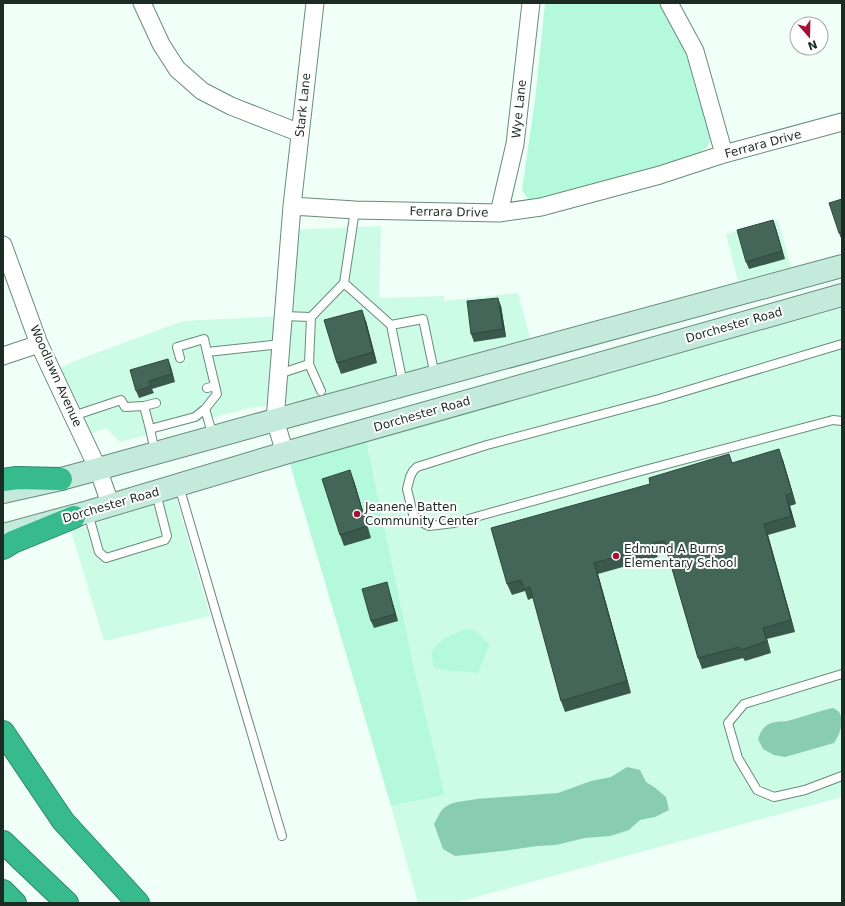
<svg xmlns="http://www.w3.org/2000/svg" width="845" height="906" viewBox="0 0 845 906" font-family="'DejaVu Sans',sans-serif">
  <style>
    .built { fill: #ccfbe6 }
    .green { fill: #b5f9dc }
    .water { fill: #88cdb1 }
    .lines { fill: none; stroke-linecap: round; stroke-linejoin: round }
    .lane-casing { stroke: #688b7c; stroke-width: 10 }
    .street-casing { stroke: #688b7c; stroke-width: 19 }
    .secondary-casing { stroke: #688b7c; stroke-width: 24 }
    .highway-casing { stroke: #2e886a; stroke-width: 24 }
    .lane { stroke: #fff; stroke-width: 8 }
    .street { stroke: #fff; stroke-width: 17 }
    .secondary { stroke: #c3eadd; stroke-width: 22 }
    .highway { stroke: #38ba8f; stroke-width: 22 }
    .wall { fill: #3a584c }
    .shaded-wall { fill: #30473e }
    .building { fill: #446658; stroke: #30473e }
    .poi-dot { fill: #a80f35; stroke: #fff; stroke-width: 1.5 }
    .labels { text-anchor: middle; stroke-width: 4; stroke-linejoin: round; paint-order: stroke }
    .street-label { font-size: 12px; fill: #1c2b24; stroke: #fff }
    .poi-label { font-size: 12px; fill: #1c2b24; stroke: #fff; text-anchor: start }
  </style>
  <rect width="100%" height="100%" fill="#f0fff8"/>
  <path class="built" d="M778,220L791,267L738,281L726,234Z
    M381,226L379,298L444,296V301L518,293L530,338L303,401L249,408L120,442L106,428L83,437L52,371L80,359L183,321L283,316L290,230Z
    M842,308V797L454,903H418L391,806L445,795L415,672L366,440L612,370L810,317Z
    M176,497L210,616L104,641L71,531Z"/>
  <path class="green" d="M545,3H659L690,56L713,136L706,148L694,156L541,201L528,199L522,190L535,100Z
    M366,440L415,672L445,795L391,806L290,464Z
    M466,629L476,631L490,644L478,673L453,671L434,668L431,651L444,638Z"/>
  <path class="water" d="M833,708C835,709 837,710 839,712C845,721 840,734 834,743L785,757L774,755L763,749L758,739C760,733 763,727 769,724C774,721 782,722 787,721C803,717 818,711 833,708Z
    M627,767L640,770L646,782L654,787L666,797L669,810L655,817L640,820L629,830L610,836L585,838L556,845L537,846L503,851L455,856L443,849L434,824C437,820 439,813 442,810C451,800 465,802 476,799L558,793L591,781L611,777Z"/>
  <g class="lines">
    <g class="lane-casing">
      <path id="lane" d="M355,210L344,283L391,325L423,319L435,376
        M283,316L311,317
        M391,325L403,384
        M842,344L659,399L487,445L417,467L413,471L410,477L407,489L413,514L419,521L429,526L454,523L641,471L833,420L842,421
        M180,358L177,347L204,339L207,352
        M279,374L309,364
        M207,388L215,386
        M321,391L309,364L311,317L344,283
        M144,406L156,403
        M73,416L121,400L125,407L144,406L150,429
        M213,436L205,409L217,394L207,352L281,344
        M155,452L150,429L195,417L205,409
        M179,486L217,616L282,836
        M88,513L99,552L106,558L165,540L167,536L156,493
        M842,674L744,704L728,723L738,758L757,790L774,797L805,790L842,776"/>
    </g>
    <g class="street-casing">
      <path id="street" d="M142,3L161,44L177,69L202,91L231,106L300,133
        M669,3L695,51L724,154
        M292,206L355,210L499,213L541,207L660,175L724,154L842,122
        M499,213L515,144L531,3
        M3,245L39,344L98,469L111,506
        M3,356L39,344
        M285,453L275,420L292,206L315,3"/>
    </g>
    <g class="secondary-casing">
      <path id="secondary" d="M3,492L61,479L98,469L275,420L842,266
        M3,535L88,512L285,453L842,295"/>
    </g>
    <g class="highway-casing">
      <path id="highway" d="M3,480L17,478L61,479
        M3,548L13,542L74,517
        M3,732L63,821L138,903
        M3,842L67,903
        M3,891L15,903"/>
    </g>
    <use href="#lane" class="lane"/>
    <use href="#street" class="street"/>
    <use href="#secondary" class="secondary"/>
    <use href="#highway" class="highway"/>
  </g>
  <path class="wall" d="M842,199V241L839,233Z
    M773,220L785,259L749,269L746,262Z
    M501,306L506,337L474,342L471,334Z
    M366,321L377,363L341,374L337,363Z
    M168,359L175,382L152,389L154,393L139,398L136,391Z
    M783,460L796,504L790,506L796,527L768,535L795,632L767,639L771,653L745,661L743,658L702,669L698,658L667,552L657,555L658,557L598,574L631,693L565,712L561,701L533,598L528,600L525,591L512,595L507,584L650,484L732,463Z
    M354,481L371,538L344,546L340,535Z
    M389,590L398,621L374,628L371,621Z"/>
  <path class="shaded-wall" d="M773,220L776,228L785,259L782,251Z
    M498,298L501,306L506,337L503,329Z
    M362,310L366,321L377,363L373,352Z
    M168,359L171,367L175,382L172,374Z
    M779,449L783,460L796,504L792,493Z
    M350,470L354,481L371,538L367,526Z
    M786,495L790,506L796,527L791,516Z
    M764,524L768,535L795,632L791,620Z
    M594,563L598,574L631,693L627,681Z
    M387,582L389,590L398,621L395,614Z
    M763,628L767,639L771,653L767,641Z"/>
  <path class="building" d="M842,199V232L839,233L829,203Z
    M773,220L782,251L746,262L737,230Z
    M498,298L503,329L471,334L467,301Z
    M362,310L373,352L337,363L324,320Z
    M168,359L172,374L149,381L151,386L136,391L130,370Z
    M779,449L792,493L786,495L791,516L764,524L791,620L763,628L767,641L741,650L739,647L698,658L664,541L653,543L654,546L594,563L627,681L561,701L530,587L524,589L521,580L507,584L491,528L650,484L649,478L729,454L732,463Z
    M350,470L367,526L340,535L322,479Z
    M387,582L395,614L371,621L362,589Z"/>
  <g class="poi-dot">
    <circle cx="357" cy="514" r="4"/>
    <circle cx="616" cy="556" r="4"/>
  </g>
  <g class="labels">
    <g class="street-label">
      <text transform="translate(303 105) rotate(-84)" y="4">Stark Lane</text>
      <text transform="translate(519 109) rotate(-84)" y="4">Wye Lane</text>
      <text transform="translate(763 144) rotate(-15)" y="4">Ferrara Drive</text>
      <text transform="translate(449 212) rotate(1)" y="4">Ferrara Drive</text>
      <text transform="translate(734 325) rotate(-16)" y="4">Dorchester Road</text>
      <text transform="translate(56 376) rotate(66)" y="4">Woodlawn Avenue</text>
      <text transform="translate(422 414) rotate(-16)" y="4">Dorchester Road</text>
      <text transform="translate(111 505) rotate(-16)" y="4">Dorchester Road</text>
    </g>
    <g class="poi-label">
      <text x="365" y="511">Jeanene Batten<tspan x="365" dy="14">Community Center</tspan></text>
      <text x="624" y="553">Edmund A Burns<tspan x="624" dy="14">Elementary School</tspan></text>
    </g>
  </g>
  <rect width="845" height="906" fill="none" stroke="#1c2b24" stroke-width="8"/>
  <g transform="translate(809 36) rotate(160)"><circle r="19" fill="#ffffff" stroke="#a4aaa7"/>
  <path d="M0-3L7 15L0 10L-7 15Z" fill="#a80f35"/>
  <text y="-6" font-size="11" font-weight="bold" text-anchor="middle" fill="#1c2b24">N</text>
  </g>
</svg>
